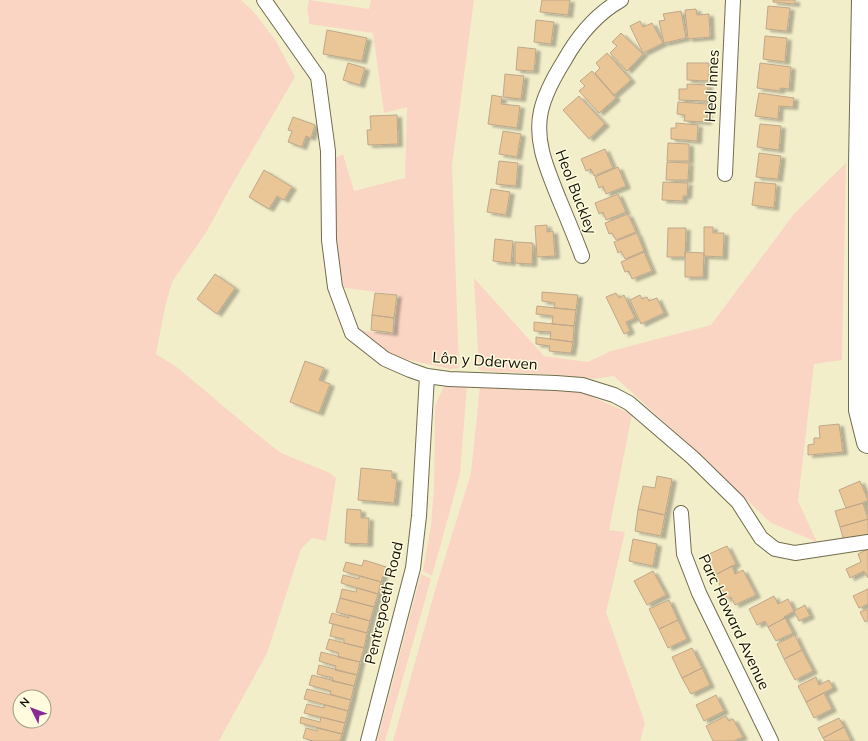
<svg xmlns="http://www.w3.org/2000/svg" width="868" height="741" viewBox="0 0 868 741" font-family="Mulish,sans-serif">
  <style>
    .green { fill: #fad5c4; fill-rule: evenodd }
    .building { fill: #eac595; stroke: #bea88c; filter: url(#shadow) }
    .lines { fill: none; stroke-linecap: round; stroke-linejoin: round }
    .street-casing { stroke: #716c4d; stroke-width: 16 }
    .primary-casing { stroke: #716c4d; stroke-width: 24 }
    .street { stroke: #fff; stroke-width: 14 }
    .primary { stroke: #fff; stroke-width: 22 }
    .labels { text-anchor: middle; stroke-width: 3; stroke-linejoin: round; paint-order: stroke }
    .street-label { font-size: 15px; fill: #121005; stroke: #fefbde }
  </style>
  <defs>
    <filter id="shadow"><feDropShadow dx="4.5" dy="2.5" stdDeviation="1" flood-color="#0004"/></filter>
  </defs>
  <rect width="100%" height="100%" fill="#f2eeca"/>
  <path class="green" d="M0,0H241L252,10L276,41L295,77L229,190L207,231L172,282L165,307L156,354L178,368L253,431L281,453L330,473L336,478L326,541L312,538L301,549L267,653L219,741H0ZM20,697H44V721H20Z
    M309,0L369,9L371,0H474L452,165L459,368L450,369L387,355L356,330L394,334L399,295L338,287L332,234L334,159L343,154L354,191L405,178L407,107L384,113L373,33L309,24V18L307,10Z
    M846,163L842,360L814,364L798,501L817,542L771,523L699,454L614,376L592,379L560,375L482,371L479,369L474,278L544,356L588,362L611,351L711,325L794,214Z
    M449,385H467L460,474L432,576L423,571L431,525L434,488L435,406L443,388Z
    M480,386L571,388L632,414L609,530L625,532L606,612L645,723L640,741H393L436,587L471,473Z
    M421,574L431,579L385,741H377Z"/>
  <path class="building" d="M542,0H570L568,15L540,12Z
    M773,0H795V4L773,2Z
    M768,6L790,8L787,31L766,29Z
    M696,9L697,15L709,14L710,37L688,39L685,10Z
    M681,11L686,38L664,43L659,21L665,20L663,14Z
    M536,20L554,22L551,44L534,42Z
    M640,21L643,27L652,23L663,43L643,53L630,26Z
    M327,30L367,38L362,61L323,54Z
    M621,33L643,54L627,71L610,53L617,46L612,42Z
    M765,36L787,38L785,62L763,59Z
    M518,47L536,49L534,71L516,70Z
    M607,53L631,80L614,95L595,73L600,68L596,63Z
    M348,63L365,68L360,85L343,80Z
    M687,63H709L708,81L687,80Z
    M760,63L791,67L789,89L780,88V91L757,88Z
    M592,71L616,98L599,113L579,91L585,86L580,81Z
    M505,74L524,76L521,99L503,97Z
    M687,84L708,85L707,101L679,100V89H687Z
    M759,93L794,98L793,107L779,106L778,119L755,116Z
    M492,95L502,97L501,104L520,106L517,128L488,124Z
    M579,96L605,124L589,139L563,110Z
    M678,102L707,104V122L684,121L685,115L677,114Z
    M397,115L398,144L368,145L367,130H371L370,116Z
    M293,117L315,125L311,138L306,136L302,147L288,142L292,131L288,130Z
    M676,123L698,125L697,141L671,139V128H676Z
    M760,124L781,126L779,150L757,147Z
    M503,131L521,134L517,157L499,154Z
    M668,143L689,144V161H667Z
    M605,149L613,168L594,176L591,169L586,171L581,159Z
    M759,153L781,156L778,179L756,177Z
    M499,161L518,163L516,186L496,184Z
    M667,162L689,163L688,180H666Z
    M618,167L626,186L606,194L603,186L599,188L595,177Z
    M264,170L292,187L284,200L277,196L269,209L249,197Z
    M663,182L688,183L687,196H683V201L662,200Z
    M755,182L776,184L774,208L752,205Z
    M491,189L510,192L506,215L487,212Z
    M618,194L626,212L606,220L603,212L599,214L595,203Z
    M628,214L636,232L616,240L612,233L609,234L605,223Z
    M547,225V232L553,231L555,256L537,257L535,226Z
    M704,227H713V233H724L723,257L704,256Z
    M668,228H686L685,257H667Z
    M637,233L644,251L625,259L621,251L618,253L614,242Z
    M495,239L513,241L511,263L493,261Z
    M515,242L533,243L532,264L515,263Z
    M644,252L652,271L632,279L629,271L625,272L621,262Z
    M685,252L704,253L703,277H685Z
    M215,274L235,288L217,314L197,299Z
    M542,292L578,295L576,310L554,308L555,303L542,301Z
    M375,293L397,295L394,318L372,315Z
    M616,293L619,298L624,295L635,318L626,322L630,331L624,334L606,297Z
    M640,295L642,299L647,297L649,301L657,298L664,313L641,324L630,300Z
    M537,306L576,310L574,326L552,324L553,316L536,314Z
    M372,315L394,318L393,333L371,330Z
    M534,322L574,326L573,342L550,339L551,332L534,331Z
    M536,337L573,342L571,353L549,351L550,346L536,344Z
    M305,361L324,368L319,380L330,384L319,413L290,402Z
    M839,424L843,452L808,455V445L814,444V438H820L819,426Z
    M361,468L392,471V478L397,479L394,503L358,500Z
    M657,476L672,479L665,515L638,509L643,486L655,488Z
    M860,481L868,500L863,503L846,508L839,490Z
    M863,503L868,519L840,527L835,511Z
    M347,509L361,510V518H369L368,544L345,543Z
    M638,509L665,515L661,536L635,531Z
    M868,519V534L844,541L840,527Z
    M633,539L657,544L653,566L629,561Z
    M727,546L736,564L715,575L708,560L711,558L709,554Z
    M868,549V578L864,571L850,578L846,569L861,562L858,554Z
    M364,560L386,567L381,582L343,571L346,562L362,566Z
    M732,566L735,574L743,570L756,595L735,605L731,597L726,599L715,575Z
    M653,571L666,595L647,605L634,581Z
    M343,575L359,579L360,576L381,582L378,594L341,583Z
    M357,588L378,594L374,607L340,598L342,589L356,592Z
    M868,589V604L859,608L853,596Z
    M774,596L778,604L788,599L794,611L784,617L785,618L768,627L765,621L757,625L749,609Z
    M340,598L374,607L370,621L336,612Z
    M669,600L678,620L659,629L649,609Z
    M805,605L810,616L799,621L794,611Z
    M868,609V620L865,622L860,612Z
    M332,613L349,618V615L370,621L367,633L329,623Z
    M785,618L793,633L776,641L768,627Z
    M678,620L687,639L668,648L659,629Z
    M333,624L367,633L364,648L344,643V639L330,636Z
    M795,635L802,650L784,659L777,644Z
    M329,639L364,648L360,662L338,657L339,653L326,649Z
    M692,648L702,668L682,678L672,657Z
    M802,650L813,671L795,680L784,659Z
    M321,652L360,662L357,675L335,670L336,666L319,661Z
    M319,665L357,675L354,686L332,681L333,678L317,674Z
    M702,668L710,685L691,694L682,678Z
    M312,675L354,686L351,700L330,694L331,691L309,685Z
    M816,677L819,685L829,680L833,688L806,702L798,686Z
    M307,689L351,700L348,711L304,699Z
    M824,693L832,709L814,718L806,702Z
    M716,695L724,711L704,721L696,705Z
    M307,704L324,708L325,705L348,711L345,723L304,713Z
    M726,716L729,721L733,719L743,737L734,741H713L706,726Z
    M301,717L320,722L321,717L345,723L342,734L300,723Z
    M839,718L844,727L823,738L818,728Z
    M844,727L851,741H825L823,738Z
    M306,728L317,731V728L342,734L340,741H313L303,738Z"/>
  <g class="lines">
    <g class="street-casing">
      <path id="street" d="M264,0L318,77L328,151L329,240L335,287L352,333L385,359L410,370L427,376L449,379L556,383L582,385L614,395L629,403L693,458L738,502L761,538L775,549L795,553L868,542
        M725,174L733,0
        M582,256C575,237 567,218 559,199C548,171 534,142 541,111C545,93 554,77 564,61C578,36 596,14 621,0
        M681,513L684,554L699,593L771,741
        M368,741L413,568L419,516L427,376"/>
    </g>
    <g class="primary-casing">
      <path id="primary" d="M863,0L860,164V410L868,442"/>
    </g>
    <use href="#street" class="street"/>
    <use href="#primary" class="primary"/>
  </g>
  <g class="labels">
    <g class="street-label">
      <text transform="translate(712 86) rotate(-87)" y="5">Heol Innes</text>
      <text transform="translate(576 192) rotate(69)" y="5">Heol Buckley</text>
      <text transform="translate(485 361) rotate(4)" y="5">Lôn y Dderwen</text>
      <text transform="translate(384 603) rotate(-77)" y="5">Pentrepoeth Road</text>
      <text transform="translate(734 622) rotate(65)" y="5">Parc Howard Avenue</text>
    </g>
  </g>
  <g transform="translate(32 709) rotate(312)"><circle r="19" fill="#fefbde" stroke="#a09d87"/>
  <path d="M0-3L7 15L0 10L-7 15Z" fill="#892a94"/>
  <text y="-6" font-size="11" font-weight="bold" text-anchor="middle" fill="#121005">N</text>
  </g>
</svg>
